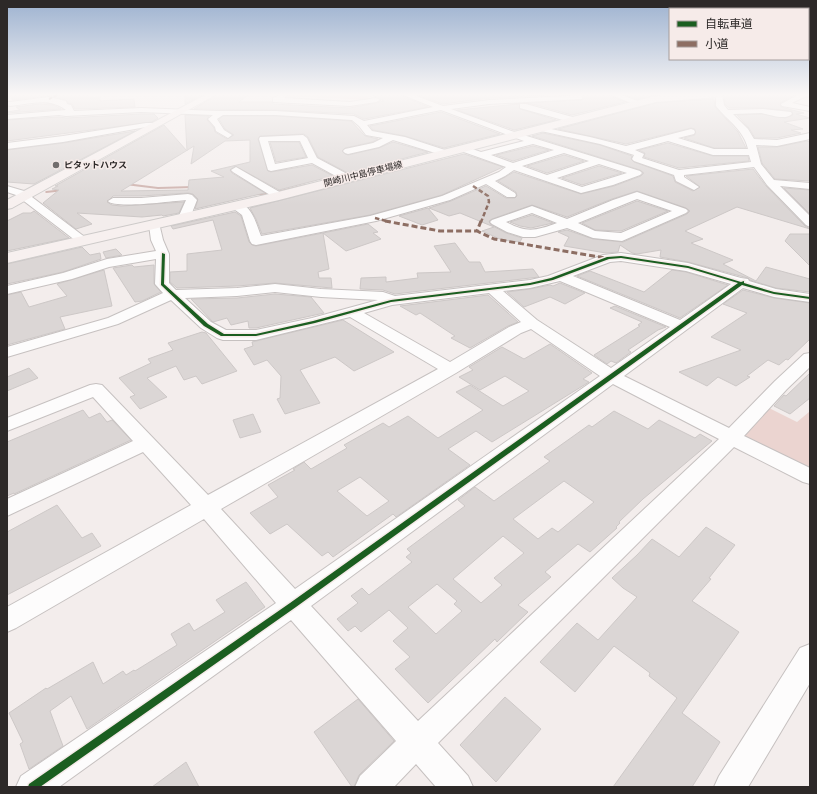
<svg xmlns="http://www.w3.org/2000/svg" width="817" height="794" viewBox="0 0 817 794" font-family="Overpass,'Noto Sans JP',sans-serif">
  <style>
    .green { fill: #ebd4d0 }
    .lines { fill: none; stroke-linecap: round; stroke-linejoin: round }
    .stream { fill: #cdb0ab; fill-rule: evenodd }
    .building { fill: #dbd6d5; stroke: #cdc8c7; fill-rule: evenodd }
    .minor-casing { stroke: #c6c1c0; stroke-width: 2 }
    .major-casing { stroke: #cdcac9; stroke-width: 2 }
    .minor { fill: #fdfcfc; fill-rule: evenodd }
    .major { fill: #f7f0ef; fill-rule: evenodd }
    .quiet-far2 { stroke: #8d6e63; stroke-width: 2; stroke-dasharray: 3.5 2; stroke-linecap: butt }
    .quiet-far1 { stroke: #8d6e63; stroke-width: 2.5; stroke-dasharray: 4.5 2.5; stroke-linecap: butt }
    .quiet { stroke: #8d6e63; stroke-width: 3; stroke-dasharray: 6 3; stroke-linecap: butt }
    .cycleway-casing { stroke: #f6ebe9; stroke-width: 3 }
    .cycleway { fill: #1b5e20; fill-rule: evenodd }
    .poi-dot { fill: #726e6d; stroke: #f6ebe9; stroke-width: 1.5 }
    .labels { text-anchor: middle; stroke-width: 3; stroke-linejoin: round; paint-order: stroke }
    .far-poi-label { font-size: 9px; font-weight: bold; fill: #2d2928; stroke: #f6ebe9; text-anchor: start }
    .far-street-label { font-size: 9px; fill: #2d2928; stroke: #f6ebe9 }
  </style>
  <rect width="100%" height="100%" fill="#f3edec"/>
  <path class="green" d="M291,94H359L372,100L288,96Z
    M767,407L797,422L809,412H810V473L737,437Z"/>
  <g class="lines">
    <path class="stream" d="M639,94H642L608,100L607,99Z
      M516,103H541L542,104L516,105L506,107L505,106Z
      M126,183L158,187L193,186L194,187L193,188L158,189L125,185V184Z
      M306,184L307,185V186L278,192L277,191Z
      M64,189H65V191L46,193L45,192L46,191Z
      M255,193H267L268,194L267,195H256L255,194Z"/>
  </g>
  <path class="building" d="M9,94H89V98L100,97V101L134,99L135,107L75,109L72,104L68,103L66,100L49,96L13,100Z
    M185,94H204L185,104Z
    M218,94H249L239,102H272L273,104L350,108L376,103L384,101L370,94H401L402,96L428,107L364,119L354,114L276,110L194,109Z
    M414,94H568L489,98L443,104Z
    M582,94H609L610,96L625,102L572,115L529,103L582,100L584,99Z
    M622,94H670L656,95L637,99Z
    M724,94H797L780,103L781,107L804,113L796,114L810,118L784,122L803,129L791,130L801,133L777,138H755L749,128L737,115L761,114L785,118L793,115L792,111L763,108H729L725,104Z
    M714,99L715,107L738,132L746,148H714L684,138L695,135V129L691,128L626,144L558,129L656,103Z
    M39,104L53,105L61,109L7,113V112L20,110L16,107Z
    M519,104L520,109L556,120L514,130L457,110Z
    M441,112L500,134L444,148L405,136L373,130L370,126Z
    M141,114H154L158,118L152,122L7,141V120L59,117L66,118Z
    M185,115L209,116L207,120L214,128L215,132L227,139L234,135L225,129L219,119L223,116H276L351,121L365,136L378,139L372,142L345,148L342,151L345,154L348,155L379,148L393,142L428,152L348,173L318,157L308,137L304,134L260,136L258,139L268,171L271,172L312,165L333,176L279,190L235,166L230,170L232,173L265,193L195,209L198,199L193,194L188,193L141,196H113L107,202L112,205L121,206L184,202L179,213L163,216L162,215L142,217L77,213L92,224L76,229L43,203L59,190L52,189L58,186H55L164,125L187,151ZM250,140V162L211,171L224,177L189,180L188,190L121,191L194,146L191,164L225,141Z
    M135,131L34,184L7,182V150L63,143Z
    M543,133L600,145L632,156L631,159L634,162L673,176L675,182L693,191L700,187L686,176L753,169L766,186L805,226L810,229L737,207L685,231L703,239L691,243L733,260L723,264L756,281L766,267L810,279V292L776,288L750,280L748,278L688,262L660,257L661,250L637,254L632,253L620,245L618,252L606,253L564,246L569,237L558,232L567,230L593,239L623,242L687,214L690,211L686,208L637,191L612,199L567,217L532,205L492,219L489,221L491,225L506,233L522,238L520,242L502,240L482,231L494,227L460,213L449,216L429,208L451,201L486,186L506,198H515L517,196L516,192L498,181L514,172L581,194L614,186L641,176L644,173L640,170L532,136Z
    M807,141L810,142V181L775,179L762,163L758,147H777Z
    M270,142H299L306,157L276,162Z
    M668,143L713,156H748L749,161L679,168L644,157L645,153L639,150Z
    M533,146L549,150L513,161L496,155Z
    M464,154L503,167L442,195L370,215L262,234L256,219L250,208Z
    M564,155L584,161L547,173L527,166Z
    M599,166L622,173L582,185L562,178Z
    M784,188L810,190V213H809Z
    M637,201L668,211L621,231L595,230L582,223Z
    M428,208L438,220L422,225L399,216Z
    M34,211L69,238L7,251V221L23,213H31Z
    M235,212L241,216L249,242L252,245L256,246L323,233L329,269L318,272L319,278H331L332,288L275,283L237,286L177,288L170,282V272L187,271V254L222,250L213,220L173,229L171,226Z
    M532,215L553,223L531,228L520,226L510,222Z
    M368,224L378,232L373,233L381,239L346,251L323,233Z
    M790,234H810V266L785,241Z
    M455,243L469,262H480L485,272L533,269L539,277L395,294L383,290L360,289L361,278L386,277V282L418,278L417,273L451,272L434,246Z
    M82,247L90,255L100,253L101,259L63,272L7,284V264Z
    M116,249L122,255L106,258L103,252Z
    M132,265L134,267L154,265V284L161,292L142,301L135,302L113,268Z
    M104,270L112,306L60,317L65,329L7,345V295L21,292L29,307L67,296L57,284Z
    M672,270L686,272L728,285L680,318L577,276L590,271L644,292Z
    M560,283L585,293L565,304L550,297L524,307L507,292L530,289L550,285L553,286Z
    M743,290L774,298L810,303V339L788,360L786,359L779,365L768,360L747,376L750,377L736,386L718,377L707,386L679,372L741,350L711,337L747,313L723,304Z
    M275,294L311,297L324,313L256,328H249L248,321L231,325L227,318L213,322L191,299L237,298Z
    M488,295L518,322L508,326L470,348L451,338L455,336L420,313L416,315L400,306Z
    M615,306L666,327L658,330L628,350L631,352L616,363L611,361L607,364L594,355L640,326L638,325L642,322L610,308Z
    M343,320L394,352L354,371L335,357L300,370L320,403L285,414L277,399L280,398L281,376L267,360L254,365L244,349L253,346L252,342Z
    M202,332L206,333L237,371L202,384L196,376L184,380L176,366L147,378L167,397L140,409L130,397L135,395L119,378L151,363L148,359L173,350L168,343Z
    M550,344L592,373L583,379L589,382L492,442L476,431L448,449L470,465L396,517L393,514L333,557L328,552L322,556L287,524L270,534L250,513L278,497L268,485L295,470L293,469L304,462L311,469L347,448L344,445L383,423L389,427L408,416L438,438L483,410L456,392L470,385L503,406L529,391L505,376L480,390L459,377L473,370L469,367L502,347L524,359ZM360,477L389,501L367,516L337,491Z
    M29,368L38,378L7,391V377Z
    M810,373V398L790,414L774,406L784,395L786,396Z
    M83,410L89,418L100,413L107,422L112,420L131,440L14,494V493L7,496V442Z
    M614,411L648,429L659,420L695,438L700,434L712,441L643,499L619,522L620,523L616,527L617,528L590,552L578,544L545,572L551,577L518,605L528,612L497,642L495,639L428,703L395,669L410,657L393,641L408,628L389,610L361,632L355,626L348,631L337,619L358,603L351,596L362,588L369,595L412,562L406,557L411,553L407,549L465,506L458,500L475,487L494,501L550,461L544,457L589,425L592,427ZM564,481L594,502L558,532L552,528L538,539L513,519ZM503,536L524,553L494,578L502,585L481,603L453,579ZM437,584L457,601L454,604L462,611L436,634L408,607Z
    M253,414L261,432L240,438L233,420Z
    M57,505L82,538L92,533L101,546L7,595V532Z
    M706,527L735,545L709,578L711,579L692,601L739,632L682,713L720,742L692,787H613L677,698L649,676L650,673L614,646L575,692L540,662L577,623L598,640L637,597L623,588L612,578L637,555L652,539L679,557Z
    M246,582L265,607L87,729L71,696L50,711L63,746L29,769L20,744L23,742L9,713L46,688L47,689L93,662L103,684L123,671L126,675L134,670L135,671L177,645L171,634L189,623L194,631L225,612L216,600Z
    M505,697L541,729L496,782L460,745Z
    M358,699L394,741L359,775L354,787H352L314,732Z
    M186,762L199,787H152Z"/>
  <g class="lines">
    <g class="minor-casing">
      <path id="minor" d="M282,94H289L284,98L350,102L376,98L380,100L376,102L350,106L273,102V98Z
        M402,94H411L443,106L489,100L566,96H570L569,94L582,95V99L489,104L451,109L517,133L640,171L642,173L640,175L613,185L581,193L514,170L505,176L495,181L515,193L516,195L515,197H507L486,184L450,200L376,221L256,245L252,244L250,241L242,215L230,206L232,204C251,199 256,224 261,236L370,216L442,196L499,172L506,167L461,151L460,149L461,147L464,146L481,152L524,141L441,110L367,125L372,131L405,137L448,151L450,153L445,156L393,140L379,147L348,154L345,153L343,151L345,149L373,143L383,138L366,135L359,126L352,120L276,115H223L217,119L224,130L232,135L228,138L216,131L215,127L208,119L213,115L141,112L66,116L59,115L7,119V115L66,110C49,97 30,104 10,106L7,105V102H10L49,97L66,101L67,104L71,105L74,111L141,108L217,111H276L354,116L364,121L433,107L403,95ZM533,144L554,150L513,163L491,155ZM564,153L589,161L547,175L522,166ZM599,164L627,173L582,187L557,178Z
        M610,94H619L643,103L642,105H636L611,95Z
        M716,94H722L724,105L728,110L763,109L791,112L792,114C784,121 770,114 761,113C752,113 742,114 733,114L748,129L754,139L777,140L810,133V139L777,146L756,145L761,164L774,180L810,183V189L780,186L810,216V227L806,225L767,185L754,167L684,175V177L699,187L694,190L676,181L674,175L634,161L632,159L634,155L600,144L541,131L537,129L541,127L590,137L626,146L691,129L694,130L695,132L694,134L678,138L714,149H748C744,130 728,121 716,106ZM668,141L713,155H749L751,162L679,170L642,158L644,154L635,150Z
        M800,94H810V97L806,96L792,103L810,107V111L782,106L781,104Z
        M520,104H526L576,118L577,120L573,122H570L520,108Z
        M146,123H156L160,125L156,127H146L63,142L7,149V143L63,136Z
        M303,135L307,138L317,158L351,176L352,178L351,180H343L312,163L271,171L268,170L259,139L260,137ZM268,141H300L308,158L275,164Z
        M236,167L283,194L284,196L279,199L275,198L233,172L231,170Z
        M7,186L24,191L90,241L88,244H80L16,195L7,192Z
        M637,192L686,209L688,211L686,213L622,241L593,238L567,228L535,237H523L507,232L492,224L490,222L492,220L532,206L567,219L613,200ZM637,199L672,211L621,233L595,231L578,223ZM532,213L557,223C536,231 526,233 506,222Z
        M188,194L192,195L197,200L190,218L188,220H180L178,218L186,200C173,201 114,209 108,201L113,198H141Z
        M155,221L159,223L163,240L169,254V283L176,290L237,288L275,284L321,289L383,292L395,296L530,280L548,276L603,255L621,253L688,263L741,278L748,279L749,281L776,289L810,294V302L774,297L743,288L624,376L729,428L775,381L804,354L810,353V367L787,389L744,436L810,468V484L803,482L734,447L438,743L468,776L473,787H436L416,764L394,787H355L360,776L396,741L291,620L59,787H16L21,776L276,603L204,519L16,628L7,632V607L191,505L143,452L7,516V499L133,441L93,397L7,431V418L90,385L96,384L102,385L208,495L438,369L350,317L256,340H223L217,338L201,328L171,300L118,324L7,357V347L108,318L163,293L155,284L156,259L109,267L72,279L7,294V286L63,273L107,259L156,251L151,240L149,225L151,223ZM621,261L686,271L731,284L680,320L573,276L610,262ZM560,281L670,327L611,368L537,320L503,291L530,288ZM275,292L321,297L378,300L312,318L256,330H226L211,322L185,298L237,296ZM489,293L521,322L509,327L450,362L364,313L392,305ZM531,329L600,376L295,589L221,509L456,373L521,333ZM613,384L719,439L418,721L311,606Z
        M810,644V683L748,787H714L719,776L800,648Z"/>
    </g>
    <g class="major-casing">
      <path id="major" d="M207,94H217L12,208L7,209V200Z
        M690,94H723L719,97L656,102L279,200L7,263V253L278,192L639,100L656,96Z"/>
    </g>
    <use href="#minor" class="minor"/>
    <use href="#major" class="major"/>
    <path class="quiet-far2" d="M49,99L59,94"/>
    <path class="quiet-far1" d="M473,186L488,196L489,202L481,222
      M375,218L390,222"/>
    <path class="quiet" d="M385,221L440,231H477
      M481,221L477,231L494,239L605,258"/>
    <g class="cycleway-casing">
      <path id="cycleway" d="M162,253L165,254L164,284L208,324L224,334H256L313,321L391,300L530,283L551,278L607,257L621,256L688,266L741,282L744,281V283L774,292L810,297V299L774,294L742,285L296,607L40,787H28L29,784L290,603L738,283L688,268L621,258L609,259L553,280L530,285L391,302L315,323L256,336H221L204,326L161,285Z"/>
    </g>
    <use href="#cycleway" class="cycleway"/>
  </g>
  <linearGradient id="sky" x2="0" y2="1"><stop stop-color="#9db2d0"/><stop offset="0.46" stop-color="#faf7f6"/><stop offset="1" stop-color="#faf7f6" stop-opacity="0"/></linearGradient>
  <rect width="817" height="205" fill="url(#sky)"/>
  <circle class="poi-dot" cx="56" cy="165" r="4"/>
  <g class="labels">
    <g class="far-poi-label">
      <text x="64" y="168">ピタットハウス</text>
    </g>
    <g class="far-street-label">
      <text transform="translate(363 174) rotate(-14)" y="3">関崎川中島停車場線</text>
    </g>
  </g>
  <rect width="817" height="794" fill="none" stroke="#2d2928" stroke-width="16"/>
  <rect x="669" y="8" width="140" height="52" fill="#f6ebe9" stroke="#a69d9c"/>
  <rect x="677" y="21" width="20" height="6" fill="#1b5e20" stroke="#a69d9c"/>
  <text x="705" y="28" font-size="12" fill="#2d2928">自転車道</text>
  <rect x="677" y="41" width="20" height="6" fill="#8d6e63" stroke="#a69d9c"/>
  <text x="705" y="48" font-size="12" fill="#2d2928">小道</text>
</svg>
